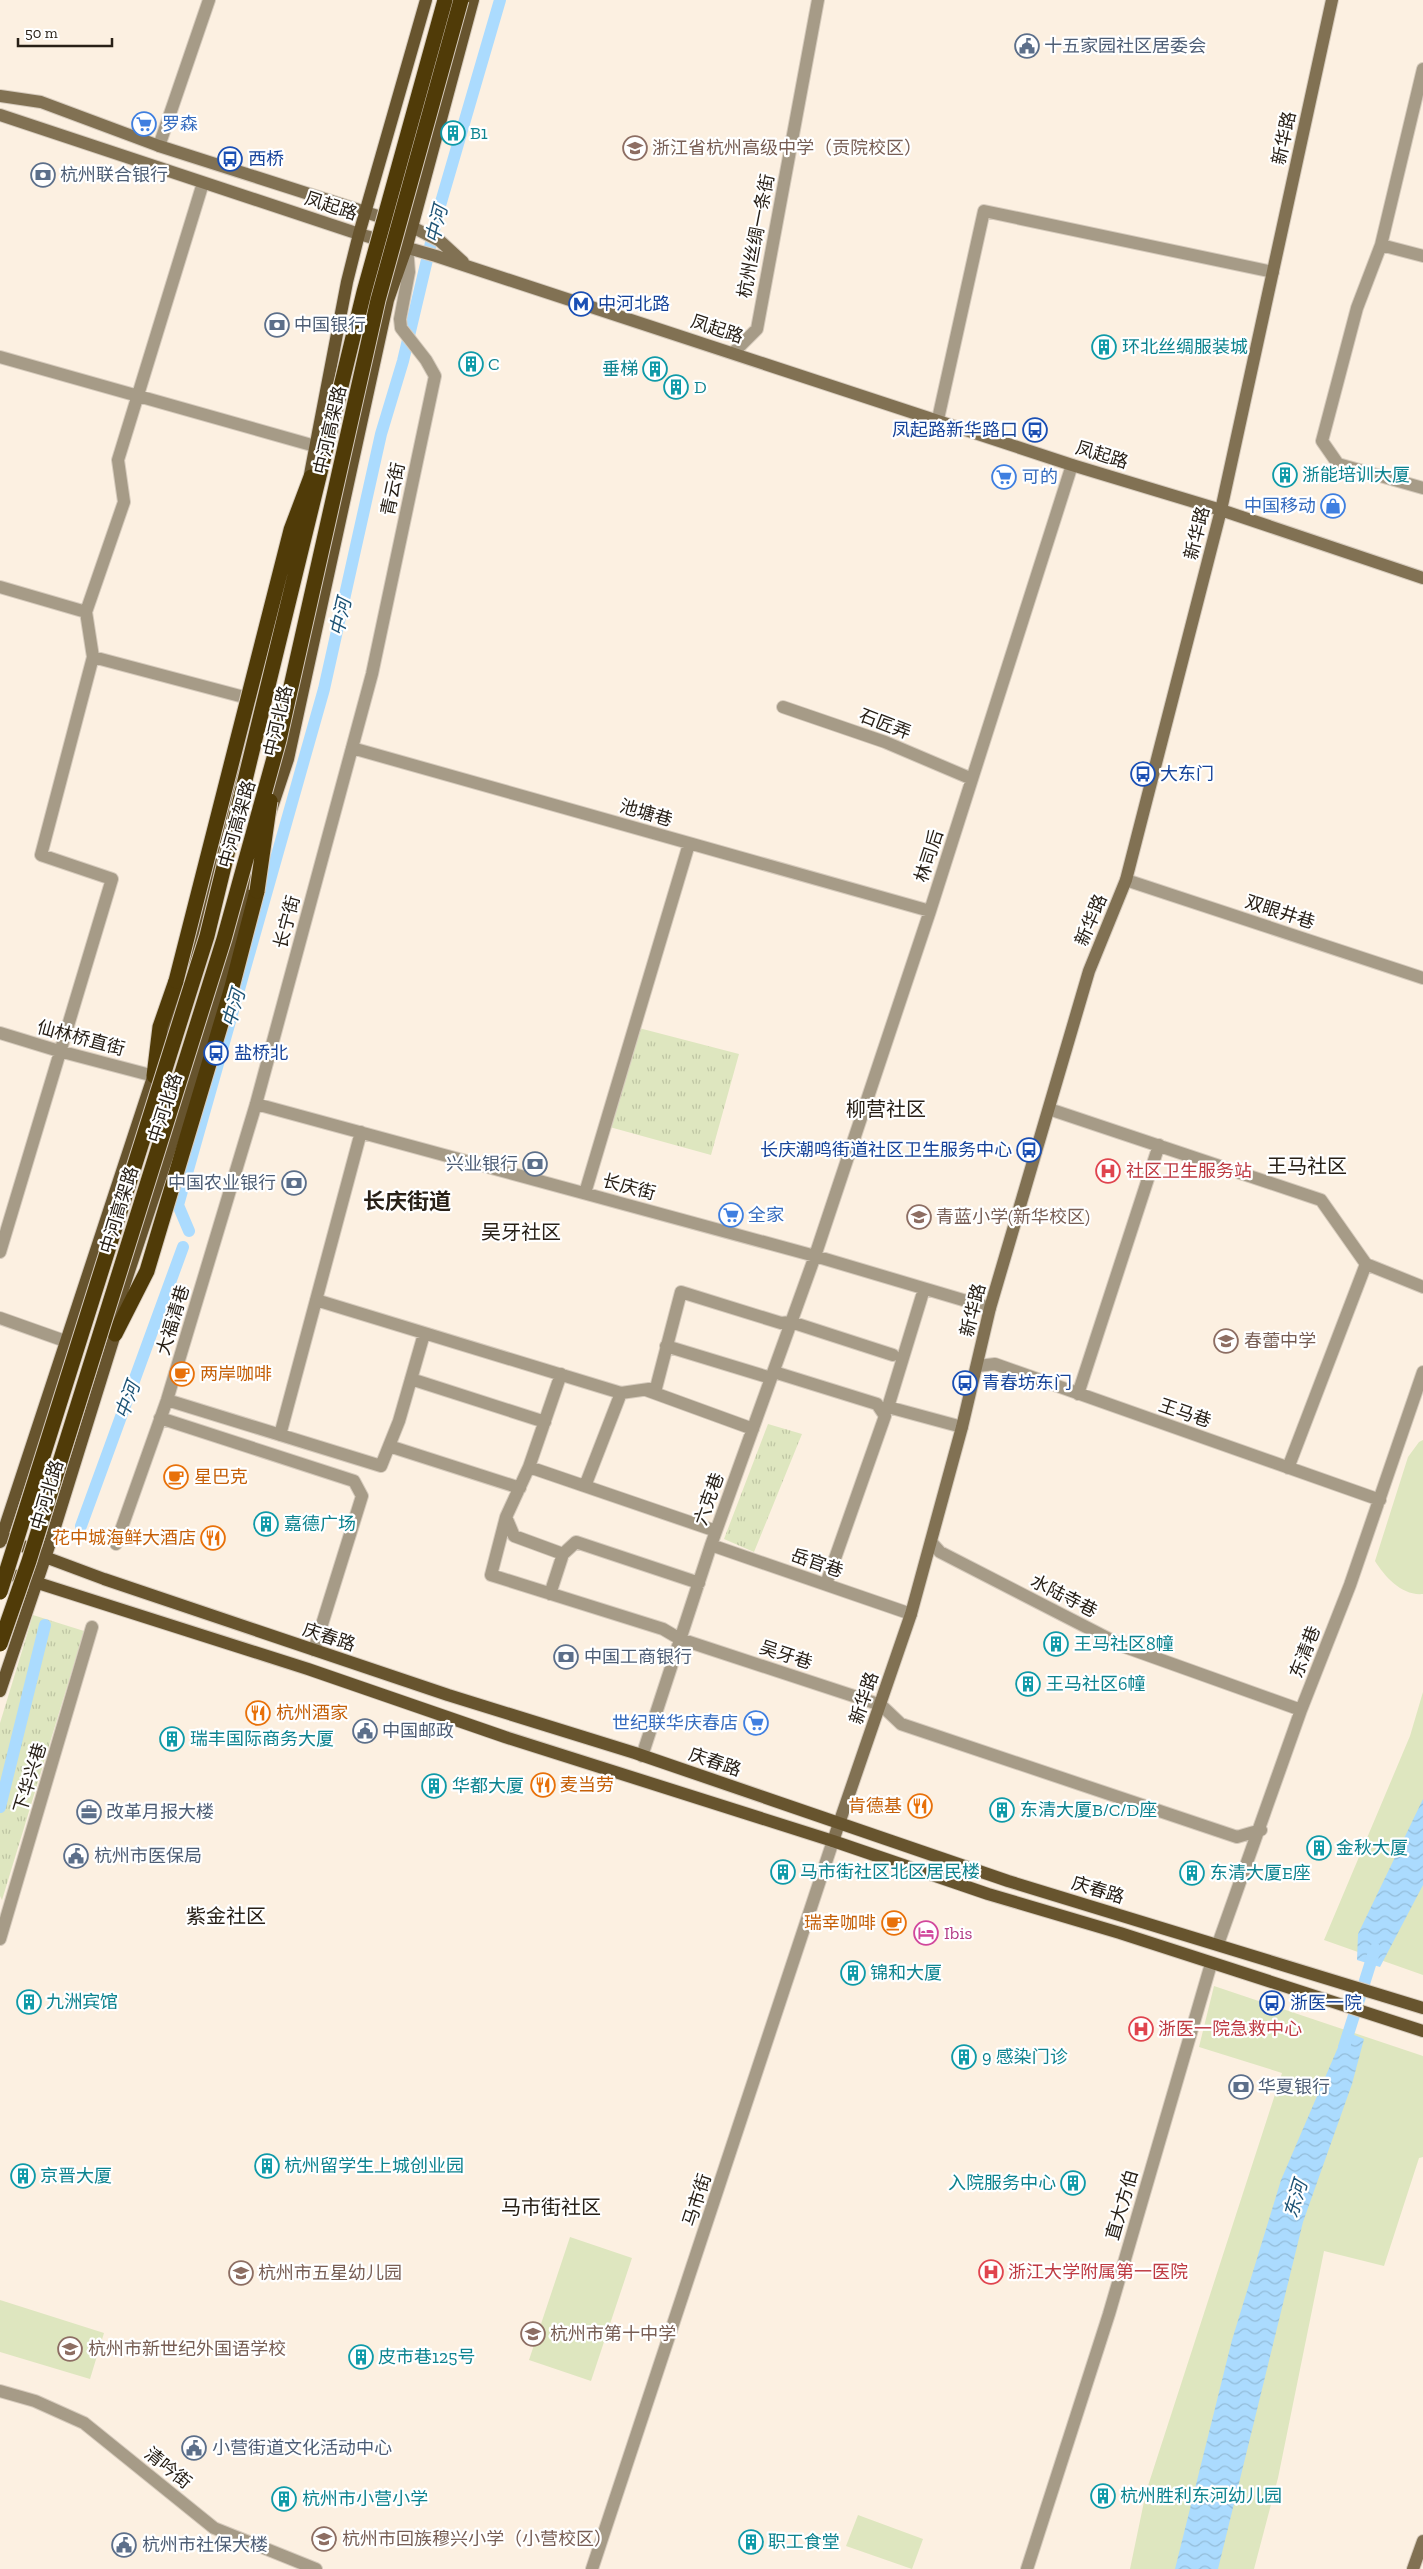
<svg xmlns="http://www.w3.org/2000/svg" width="1423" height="2569" viewBox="0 0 1423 2569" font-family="'Zilla Slab','Noto Sans SC',serif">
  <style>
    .green { fill: #dee6bf }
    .park { fill: url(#park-tufts) }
    .water { fill: url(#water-waves) }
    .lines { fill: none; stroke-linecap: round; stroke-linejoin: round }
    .canal { stroke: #abdbfe; stroke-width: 12 }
    .street-casing { stroke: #d6cbbd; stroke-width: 14 }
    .secondary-casing { stroke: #d6cbbd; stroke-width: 14 }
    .primary-casing { stroke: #d6cbbd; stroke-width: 14 }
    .highway-casing { stroke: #d6cbbd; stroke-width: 17 }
    .street { stroke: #a69b87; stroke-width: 12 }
    .secondary { stroke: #817153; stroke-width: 12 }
    .primary { stroke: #67542e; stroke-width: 12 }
    .highway { stroke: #503b08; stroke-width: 15 }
    .highway-bridge-casing { stroke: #d6cbbd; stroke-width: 17; stroke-linecap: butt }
    .highway-bridge { stroke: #503b08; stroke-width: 15 }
    .labels { text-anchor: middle; stroke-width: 4.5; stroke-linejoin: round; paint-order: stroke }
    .service-label { font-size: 18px; fill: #4e5e75; stroke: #fff; text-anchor: start }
    .shop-label { font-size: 18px; fill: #366cbe; stroke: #fff; text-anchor: start }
    .culture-label { font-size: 18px; fill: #0d838f; stroke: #fff; text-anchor: start }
    .street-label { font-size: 18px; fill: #282017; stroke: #fff }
    .education-label { font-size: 18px; fill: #785e54; stroke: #fff; text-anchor: start }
    .transit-label { font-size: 18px; fill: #164399; stroke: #fff; text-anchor: start }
    .health-label { font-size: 18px; fill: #be3a42; stroke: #fff; text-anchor: start }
    .food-label { font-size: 18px; fill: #c56008; stroke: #fff; text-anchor: start }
    .hotel-label { font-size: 18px; fill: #b23c85; stroke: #fff; text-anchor: start }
    .water-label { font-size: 19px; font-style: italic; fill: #1e5476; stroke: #fff }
    .quarter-label { font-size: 20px; fill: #282017; stroke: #fff }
    .district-label { font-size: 22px; font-weight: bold; fill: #282017; stroke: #fff }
  </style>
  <defs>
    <pattern id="park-tufts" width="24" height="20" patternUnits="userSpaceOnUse" patternTransform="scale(1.25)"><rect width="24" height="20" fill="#dee6bf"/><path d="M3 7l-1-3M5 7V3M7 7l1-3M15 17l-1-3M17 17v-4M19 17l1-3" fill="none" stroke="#bec5a3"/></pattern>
    <pattern id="water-waves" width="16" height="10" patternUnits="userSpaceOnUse" patternTransform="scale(1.25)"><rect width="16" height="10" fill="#abdbfe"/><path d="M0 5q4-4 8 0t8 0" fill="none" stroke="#93bcd9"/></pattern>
  </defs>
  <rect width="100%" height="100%" fill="#fcf0e1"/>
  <path class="green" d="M1423,1440V1594C1402,1596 1385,1577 1375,1561L1408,1457L1419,1442Z
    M1423,1692V1975L1324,1940L1410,1736Z
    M1214,1986L1423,2056V2157L1419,2158L1384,2266L1324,2251L1278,2478L1254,2569H1130L1146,2492L1282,2073L1199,2047Z
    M570,2237L632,2258L591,2381L529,2360Z
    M0,2300L104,2333L90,2379L0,2352Z
    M858,2515L923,2539L912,2569L846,2546Z"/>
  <path class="park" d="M635,1027L739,1054L711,1155L606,1126Z
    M768,1424L802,1434L754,1552L724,1539Z
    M33,1615L84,1631L2,1900L0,1896V1723Z"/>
  <path class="water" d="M1423,1799V1885L1380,1967L1357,1960L1358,1934Z
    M1345,2031L1364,2039L1352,2084L1303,2222L1218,2569H1175L1232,2340L1281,2180Z"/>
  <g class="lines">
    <path class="canal" d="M189,1231L178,1205L324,689L381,434L403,361L439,209L500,0
      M81,1526L183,1247
      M0,1807L45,1625
      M1344,2047L1375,1949"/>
    <g class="street-casing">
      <path id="street" d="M1423,69L1381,245L1357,308L1322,441L1338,464L1423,488
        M159,146L209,0
        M1381,245L1423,256
        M734,352L757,329L818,0
        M0,357L315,446
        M938,419L984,211L1273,272
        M0,587L86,612
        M93,657L86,612L124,502L118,460L203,183
        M783,707L885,742L972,779
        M352,748L930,911
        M1126,880L1423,978
        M0,1033L59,1051L154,1076
        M256,1104L815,1256L990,1308
        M1049,1109L1321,1200L1366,1264L1423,1287
        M585,1193L689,844
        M0,1252L112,879L41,855L93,657L255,700
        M924,1289L888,1407L962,1427
        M316,1300L621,1393
        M0,1318L65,1341
        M666,1346L771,1378
        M978,1366L995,1364L1380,1500
        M774,1372L877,1404L885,1416L826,1584
        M561,1374L529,1467L506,1517L514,1536L563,1554
        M411,1379L545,1422
        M646,1390L753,1429
        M1078,1394L1159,1145
        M167,1400L381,1466L399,1421L424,1334
        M160,1418L354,1481L362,1496L314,1650
        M280,1435L361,1132
        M389,1446L520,1488
        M529,1467L716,1531
        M1288,1468L1366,1264
        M585,1486L621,1393L656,1388L681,1292L781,1323L791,1322L893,1355
        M506,1517L491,1575L663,1629L680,1639L881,1705L901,1724L1237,1837L1261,1830
        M931,1542L940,1552L1125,1647L1301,1710
        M116,1544L167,1400L256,1104L372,674L435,376L426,360L401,328L400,319L409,272L407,246
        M711,1545L911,1614
        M550,1594L563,1554L576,1542L699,1583
        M642,1756L711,1545L815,1256L930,911L1072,465
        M0,1939L92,1627
        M1218,1944L1301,1710L1350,1585L1423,1372
        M0,2391L35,2401L84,2423L214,2528L316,2569
        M592,2569L833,1841
        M1027,2569L1109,2314L1211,1964"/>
    </g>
    <g class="secondary-casing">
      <path id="secondary" d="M0,96L41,102L159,146L412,227L440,241L463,262
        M0,115L359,234L436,256L1072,465L1221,510L1423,578
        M833,1841L911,1614L962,1427L990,1308L1089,971L1126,880L1221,510L1332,0
        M1413,2569L1423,2541"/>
    </g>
    <g class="primary-casing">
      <path id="primary" d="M308,485L347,282L359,234L426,0
        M270,813L288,759L388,300L407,246L473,0
        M9,1539L45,1557L104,1579L448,1695L635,1753L1008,1881L1423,2008
        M0,1542L184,983L210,889L248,728
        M0,1571L308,1669L505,1737L833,1841L988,1894L1120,1933L1423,2031
        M0,1691L50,1543L115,1334L117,1307L191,1085L257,856"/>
    </g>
    <g class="highway-casing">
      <path id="highway" d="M154,1076L160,1027L176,981
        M115,1334L147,1271L232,987L257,891"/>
    </g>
    <use href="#street" class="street"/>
    <use href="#secondary" class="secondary"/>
    <use href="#primary" class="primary"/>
    <use href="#highway" class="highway"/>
    <g class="highway-bridge-casing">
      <path id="highway-bridge" d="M257,891L270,801
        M176,981L291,530L311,477
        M0,1592L207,936L364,292L445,0
        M0,1644L29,1561L224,939L279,740L378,300L461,0"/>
    </g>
    <use href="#highway-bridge" class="highway-bridge"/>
  </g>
  <defs>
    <g id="civic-ring" transform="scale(1.25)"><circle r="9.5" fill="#fff" stroke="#5c6f8a" stroke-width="1.5"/><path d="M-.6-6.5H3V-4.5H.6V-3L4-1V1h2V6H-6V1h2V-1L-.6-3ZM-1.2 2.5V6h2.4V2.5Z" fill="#5c6f8a"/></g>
    <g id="supermarket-ring" transform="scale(1.25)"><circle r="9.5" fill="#fff" stroke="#3f7fe0" stroke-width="1.5"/><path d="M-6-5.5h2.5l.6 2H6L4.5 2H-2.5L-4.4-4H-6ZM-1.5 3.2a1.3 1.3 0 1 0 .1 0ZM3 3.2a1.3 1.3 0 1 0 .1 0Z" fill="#3f7fe0"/></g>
    <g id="building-ring" transform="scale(1.25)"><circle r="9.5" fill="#fff" stroke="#0f9aa8" stroke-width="1.5"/><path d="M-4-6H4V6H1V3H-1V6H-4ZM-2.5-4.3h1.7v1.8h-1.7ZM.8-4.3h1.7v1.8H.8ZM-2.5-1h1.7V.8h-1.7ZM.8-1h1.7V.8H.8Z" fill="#0f9aa8"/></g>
    <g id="school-ring" transform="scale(1.25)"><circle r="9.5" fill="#fff" stroke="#8d6e63" stroke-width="1.5"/><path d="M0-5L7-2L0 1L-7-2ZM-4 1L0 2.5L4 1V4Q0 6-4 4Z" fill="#8d6e63"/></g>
    <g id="bus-ring" transform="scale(1.25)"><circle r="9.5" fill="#fff" stroke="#1a4fb4" stroke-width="1.5"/><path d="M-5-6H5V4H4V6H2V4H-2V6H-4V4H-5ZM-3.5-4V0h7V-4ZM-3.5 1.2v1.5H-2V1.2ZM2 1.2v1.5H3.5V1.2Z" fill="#1a4fb4"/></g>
    <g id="bank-ring" transform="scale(1.25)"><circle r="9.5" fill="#fff" stroke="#5c6f8a" stroke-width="1.5"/><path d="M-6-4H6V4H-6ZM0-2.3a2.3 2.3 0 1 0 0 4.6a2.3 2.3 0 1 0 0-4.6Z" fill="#5c6f8a"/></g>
    <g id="metro-ring" transform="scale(1.25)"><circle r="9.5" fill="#fff" stroke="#1a4fb4" stroke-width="1.5"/><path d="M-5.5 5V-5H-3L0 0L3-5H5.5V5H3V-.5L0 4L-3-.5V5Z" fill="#1a4fb4"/></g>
    <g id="shop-ring" transform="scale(1.25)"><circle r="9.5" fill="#fff" stroke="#3f7fe0" stroke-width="1.5"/><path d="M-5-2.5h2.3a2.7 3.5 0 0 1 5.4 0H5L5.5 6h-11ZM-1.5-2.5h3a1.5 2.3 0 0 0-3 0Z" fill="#3f7fe0"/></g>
    <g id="hospital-ring" transform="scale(1.25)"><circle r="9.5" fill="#fff" stroke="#e0444e" stroke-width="1.5"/><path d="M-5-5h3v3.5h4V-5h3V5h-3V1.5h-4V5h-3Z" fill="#e0444e"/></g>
    <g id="cafe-ring" transform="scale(1.25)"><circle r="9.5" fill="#fff" stroke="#e8710a" stroke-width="1.5"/><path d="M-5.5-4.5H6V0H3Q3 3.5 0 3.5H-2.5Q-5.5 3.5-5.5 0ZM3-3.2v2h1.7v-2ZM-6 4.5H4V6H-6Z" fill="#e8710a"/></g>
    <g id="restaurant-ring" transform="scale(1.25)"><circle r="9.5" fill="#fff" stroke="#e8710a" stroke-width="1.5"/><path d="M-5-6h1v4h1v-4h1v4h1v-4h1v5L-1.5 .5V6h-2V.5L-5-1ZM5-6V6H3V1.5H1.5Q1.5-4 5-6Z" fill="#e8710a"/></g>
    <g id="office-ring" transform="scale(1.25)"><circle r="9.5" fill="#fff" stroke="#5c6f8a" stroke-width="1.5"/><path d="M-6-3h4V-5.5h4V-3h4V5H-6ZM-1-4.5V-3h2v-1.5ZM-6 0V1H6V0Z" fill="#5c6f8a"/></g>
    <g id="hotel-ring" transform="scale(1.25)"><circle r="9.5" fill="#fff" stroke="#d1479c" stroke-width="1.5"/><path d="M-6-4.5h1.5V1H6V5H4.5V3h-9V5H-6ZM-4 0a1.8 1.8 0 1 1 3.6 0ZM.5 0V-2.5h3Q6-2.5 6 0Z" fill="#d1479c"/></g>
  </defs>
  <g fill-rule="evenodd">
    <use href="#civic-ring" x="1027" y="46"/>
    <use href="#supermarket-ring" x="144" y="124"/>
    <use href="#building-ring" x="453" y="133"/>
    <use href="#school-ring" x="635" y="148"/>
    <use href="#bus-ring" x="230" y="159"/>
    <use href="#bank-ring" x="43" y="175"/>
    <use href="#metro-ring" x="581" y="304"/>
    <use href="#bank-ring" x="277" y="325"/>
    <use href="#building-ring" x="1104" y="347"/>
    <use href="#building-ring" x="471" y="364"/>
    <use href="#building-ring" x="655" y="369"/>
    <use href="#building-ring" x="676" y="387"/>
    <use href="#bus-ring" x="1035" y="430"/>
    <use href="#building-ring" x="1285" y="475"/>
    <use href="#supermarket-ring" x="1004" y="477"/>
    <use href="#shop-ring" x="1333" y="506"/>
    <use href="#bus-ring" x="1143" y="774"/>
    <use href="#bus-ring" x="216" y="1053"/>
    <use href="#bus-ring" x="1029" y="1150"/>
    <use href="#bank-ring" x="535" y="1164"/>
    <use href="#hospital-ring" x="1108" y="1171"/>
    <use href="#bank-ring" x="294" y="1183"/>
    <use href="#supermarket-ring" x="731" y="1215"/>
    <use href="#school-ring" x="919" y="1217"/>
    <use href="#school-ring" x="1226" y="1341"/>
    <use href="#cafe-ring" x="182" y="1374"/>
    <use href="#bus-ring" x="965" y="1383"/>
    <use href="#cafe-ring" x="176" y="1477"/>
    <use href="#building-ring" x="266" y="1524"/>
    <use href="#restaurant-ring" x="213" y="1538"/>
    <use href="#building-ring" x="1056" y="1644"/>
    <use href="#bank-ring" x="566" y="1657"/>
    <use href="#building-ring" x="1028" y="1684"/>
    <use href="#restaurant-ring" x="258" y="1713"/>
    <use href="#supermarket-ring" x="756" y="1723"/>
    <use href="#civic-ring" x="365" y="1731"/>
    <use href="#building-ring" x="172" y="1739"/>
    <use href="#restaurant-ring" x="543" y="1785"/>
    <use href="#building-ring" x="434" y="1786"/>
    <use href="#restaurant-ring" x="920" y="1806"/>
    <use href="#building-ring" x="1002" y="1810"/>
    <use href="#office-ring" x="89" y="1812"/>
    <use href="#building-ring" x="1319" y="1848"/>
    <use href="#civic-ring" x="76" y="1856"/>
    <use href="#building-ring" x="783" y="1872"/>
    <use href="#building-ring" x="1192" y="1873"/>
    <use href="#cafe-ring" x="894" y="1923"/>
    <use href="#hotel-ring" x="926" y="1933"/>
    <use href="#building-ring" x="853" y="1973"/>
    <use href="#building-ring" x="29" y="2002"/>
    <use href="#bus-ring" x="1272" y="2003"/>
    <use href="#hospital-ring" x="1141" y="2029"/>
    <use href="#building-ring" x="964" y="2057"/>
    <use href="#bank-ring" x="1241" y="2087"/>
    <use href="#building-ring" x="267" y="2166"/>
    <use href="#building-ring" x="23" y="2176"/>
    <use href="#building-ring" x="1073" y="2183"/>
    <use href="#hospital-ring" x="991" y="2272"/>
    <use href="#school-ring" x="241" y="2273"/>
    <use href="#school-ring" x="533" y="2334"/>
    <use href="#school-ring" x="70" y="2349"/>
    <use href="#building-ring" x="361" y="2357"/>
    <use href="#civic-ring" x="194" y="2448"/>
    <use href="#building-ring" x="1103" y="2496"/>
    <use href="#building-ring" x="284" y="2499"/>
    <use href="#school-ring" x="324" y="2539"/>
    <use href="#building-ring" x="751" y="2542"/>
    <use href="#civic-ring" x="124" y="2545"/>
  </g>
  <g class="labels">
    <g class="service-label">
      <text x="1044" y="52">十五家园社区居委会</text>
      <text x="60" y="181">杭州联合银行</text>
      <text x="294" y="331">中国银行</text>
      <text x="518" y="1170" text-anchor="end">兴业银行</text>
      <text x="276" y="1189" text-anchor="end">中国农业银行</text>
      <text x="584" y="1663">中国工商银行</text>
      <text x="382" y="1737">中国邮政</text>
      <text x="106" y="1818">改革月报大楼</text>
      <text x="94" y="1862">杭州市医保局</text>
      <text x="1258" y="2093">华夏银行</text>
      <text x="212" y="2454">小营街道文化活动中心</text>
      <text x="142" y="2551">杭州市社保大楼</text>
    </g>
    <g class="shop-label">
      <text x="162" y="130">罗森</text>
      <text x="1022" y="483">可的</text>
      <text x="1316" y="512" text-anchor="end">中国移动</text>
      <text x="748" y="1221">全家</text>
      <text x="738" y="1729" text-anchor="end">世纪联华庆春店</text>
    </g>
    <g class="culture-label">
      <text x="470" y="139">B1</text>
      <text x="1122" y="353">环北丝绸服装城</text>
      <text x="488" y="370">C</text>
      <text x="638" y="375" text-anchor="end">垂梯</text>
      <text x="694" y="393">D</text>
      <text x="1302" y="481">浙能培训大厦</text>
      <text x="284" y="1530">嘉德广场</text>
      <text x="1074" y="1650">王马社区8幢</text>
      <text x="1046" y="1690">王马社区6幢</text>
      <text x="190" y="1745">瑞丰国际商务大厦</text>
      <text x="452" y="1792">华都大厦</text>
      <text x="1020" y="1816">东清大厦B/C/D座</text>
      <text x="1336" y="1854">金秋大厦</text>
      <text x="800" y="1878">马市街社区北区居民楼</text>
      <text x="1210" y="1879">东清大厦E座</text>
      <text x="870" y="1979">锦和大厦</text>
      <text x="46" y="2008">九洲宾馆</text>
      <text x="982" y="2063">9 感染门诊</text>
      <text x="284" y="2172">杭州留学生上城创业园</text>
      <text x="40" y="2182">京晋大厦</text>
      <text x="1056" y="2189" text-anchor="end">入院服务中心</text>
      <text x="378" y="2363">皮市巷125号</text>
      <text x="1120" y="2502">杭州胜利东河幼儿园</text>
      <text x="302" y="2505">杭州市小营小学</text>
      <text x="768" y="2548">职工食堂</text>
    </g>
    <g class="street-label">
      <text transform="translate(1284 138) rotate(-78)" y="6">新华路</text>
      <text transform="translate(331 206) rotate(18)" y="6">凤起路</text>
      <text transform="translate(756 236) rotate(-79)" y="6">杭州丝绸一条街</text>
      <text transform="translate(717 329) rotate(18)" y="6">凤起路</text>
      <text transform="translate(330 430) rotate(-77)" y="6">中河高架路</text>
      <text transform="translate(1102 455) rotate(17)" y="6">凤起路</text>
      <text transform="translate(393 489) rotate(-78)" y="6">青云街</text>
      <text transform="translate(1197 533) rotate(-76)" y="6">新华路</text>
      <text transform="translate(278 721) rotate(-77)" y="6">中河北路</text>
      <text transform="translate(885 724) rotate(21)" y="6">石匠弄</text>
      <text transform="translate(646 813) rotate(16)" y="6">池塘巷</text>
      <text transform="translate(237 824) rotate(-74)" y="6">中河高架路</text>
      <text transform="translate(929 856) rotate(-72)" y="6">林司后</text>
      <text transform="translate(1280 912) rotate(18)" y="6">双眼井巷</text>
      <text transform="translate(1091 920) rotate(-67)" y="6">新华路</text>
      <text transform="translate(287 922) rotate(-75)" y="6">长宁街</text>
      <text transform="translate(81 1038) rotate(15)" y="6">仙林桥直街</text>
      <text transform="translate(165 1108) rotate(-72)" y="6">中河北路</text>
      <text transform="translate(629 1187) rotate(15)" y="6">长庆街</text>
      <text transform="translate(119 1210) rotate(-73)" y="6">中河高架路</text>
      <text transform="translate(973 1310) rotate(-76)" y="6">新华路</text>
      <text transform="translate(173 1320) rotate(-73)" y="6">大福清巷</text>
      <text transform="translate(1185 1413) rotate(19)" y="6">王马巷</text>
      <text transform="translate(47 1495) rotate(-73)" y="6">中河北路</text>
      <text transform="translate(709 1499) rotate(-70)" y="6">六克巷</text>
      <text transform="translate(817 1563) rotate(19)" y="6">岳官巷</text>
      <text transform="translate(1064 1596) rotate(27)" y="6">水陆寺巷</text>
      <text transform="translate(329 1637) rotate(18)" y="6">庆春路</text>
      <text transform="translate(1305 1652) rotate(-69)" y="6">东清巷</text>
      <text transform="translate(786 1655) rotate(18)" y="6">吴牙巷</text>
      <text transform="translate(864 1698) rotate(-71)" y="6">新华路</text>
      <text transform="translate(715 1762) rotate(19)" y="6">庆春路</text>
      <text transform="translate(30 1778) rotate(-73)" y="6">下华兴巷</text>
      <text transform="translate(1098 1890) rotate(17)" y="6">庆春路</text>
      <text transform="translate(697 2200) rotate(-72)" y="6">马市街</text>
      <text transform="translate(1122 2205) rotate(-74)" y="6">直大方伯</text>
      <text transform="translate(168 2468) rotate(39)" y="6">清吟街</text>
    </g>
    <g class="education-label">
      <text x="652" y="154">浙江省杭州高级中学（贡院校区）</text>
      <text x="936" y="1223">青蓝小学(新华校区)</text>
      <text x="1244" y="1347">春蕾中学</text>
      <text x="258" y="2279">杭州市五星幼儿园</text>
      <text x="550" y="2340">杭州市第十中学</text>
      <text x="88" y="2355">杭州市新世纪外国语学校</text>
      <text x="342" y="2545">杭州市回族穆兴小学（小营校区）</text>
    </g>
    <g class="transit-label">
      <text x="248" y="165">西桥</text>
      <text x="598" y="310">中河北路</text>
      <text x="1018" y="436" text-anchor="end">凤起路新华路口</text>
      <text x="1160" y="780">大东门</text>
      <text x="234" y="1059">盐桥北</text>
      <text x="1012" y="1156" text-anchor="end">长庆潮鸣街道社区卫生服务中心</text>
      <text x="982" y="1389">青春坊东门</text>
      <text x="1290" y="2009">浙医一院</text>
    </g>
    <g class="health-label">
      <text x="1126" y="1177">社区卫生服务站</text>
      <text x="1158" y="2035">浙医一院急救中心</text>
      <text x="1008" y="2278">浙江大学附属第一医院</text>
    </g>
    <g class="food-label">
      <text x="200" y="1380">两岸咖啡</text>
      <text x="194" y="1483">星巴克</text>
      <text x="196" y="1544" text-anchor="end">花中城海鲜大酒店</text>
      <text x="276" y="1719">杭州酒家</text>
      <text x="560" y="1791">麦当劳</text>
      <text x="902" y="1812" text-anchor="end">肯德基</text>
      <text x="876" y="1929" text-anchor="end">瑞幸咖啡</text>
    </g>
    <g class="hotel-label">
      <text x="944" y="1939">Ibis</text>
    </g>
    <g class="water-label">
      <text transform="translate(436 224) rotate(-76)" y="7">中河</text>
      <text transform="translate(340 617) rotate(-77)" y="7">中河</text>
      <text transform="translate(233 1008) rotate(-74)" y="7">中河</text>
      <text transform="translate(127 1400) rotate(-70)" y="7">中河</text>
      <text transform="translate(1295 2199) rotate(-73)" y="7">东河</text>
    </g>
    <g class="quarter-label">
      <text x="886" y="1116">柳营社区</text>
      <text x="1307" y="1173">王马社区</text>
      <text x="521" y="1239">吴牙社区</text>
      <text x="226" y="1923">紫金社区</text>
      <text x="551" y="2214">马市街社区</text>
    </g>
    <g class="district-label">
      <text x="407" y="1209">长庆街道</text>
    </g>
  </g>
  <path d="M18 38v8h94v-8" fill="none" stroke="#282017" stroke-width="2.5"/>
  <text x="25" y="38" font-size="15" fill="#282017" stroke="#ffffff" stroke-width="4" paint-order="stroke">50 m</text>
</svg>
